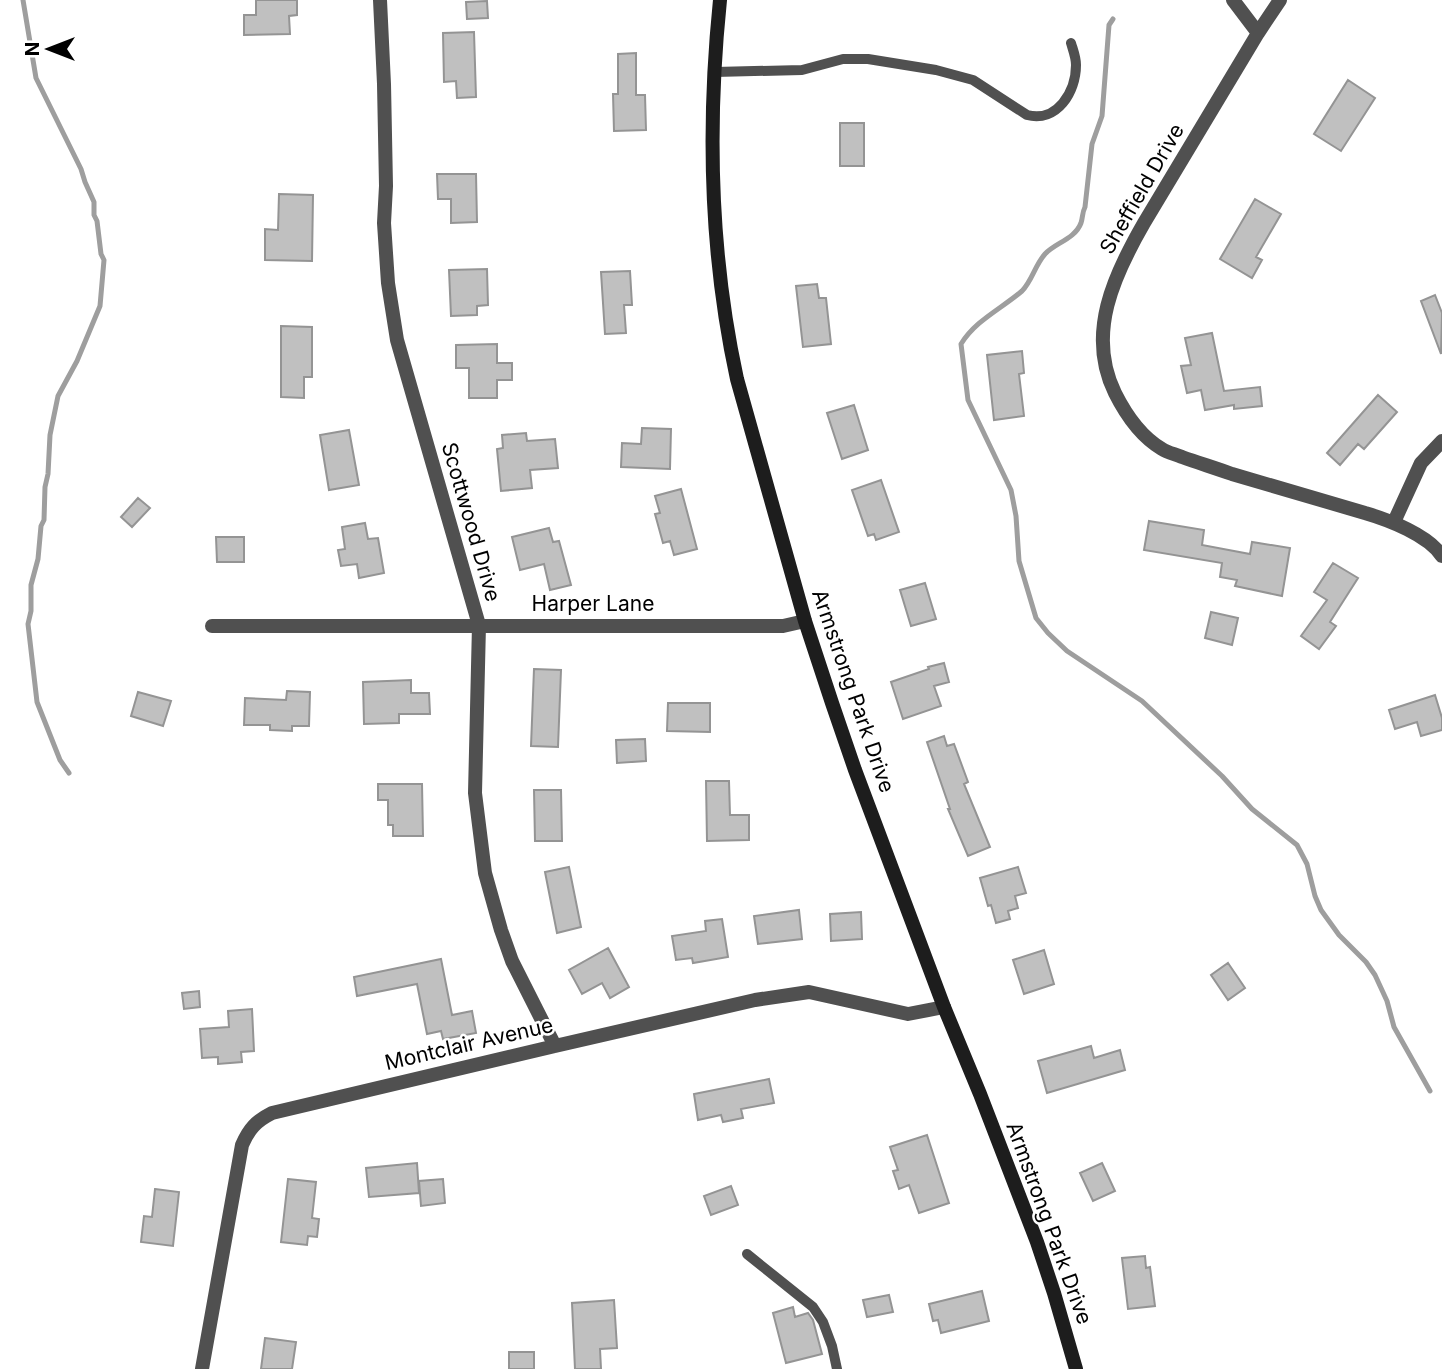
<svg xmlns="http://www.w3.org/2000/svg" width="1442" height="1369" viewBox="0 0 1442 1369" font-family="Inter,sans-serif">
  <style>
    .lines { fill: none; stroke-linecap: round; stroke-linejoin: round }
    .stream { stroke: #9e9e9e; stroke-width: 5 }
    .building { fill: #c0c0c0; stroke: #949494; stroke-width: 2 }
    .service { stroke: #505050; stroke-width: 10 }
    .minor { stroke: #505050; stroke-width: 14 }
    .secondary { stroke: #1d1d1d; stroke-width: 14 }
    .labels { text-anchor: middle; stroke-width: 5; stroke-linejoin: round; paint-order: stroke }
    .street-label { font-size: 21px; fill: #000; stroke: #fff }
  </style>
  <rect width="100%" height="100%" fill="#fff"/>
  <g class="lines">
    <path class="stream" d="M23,0L36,78L81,169L85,182L94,202V215L97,221L101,254L104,260L100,306L77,361L58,396L50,435L48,474L45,487L44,520L41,526L38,559L31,585V611L28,624L37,702L60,760L69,773
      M1113,19L1109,25L1102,116L1092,144L1085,207C1082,213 1083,217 1081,223C1075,239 1055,243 1045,254C1035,265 1032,281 1022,291C1001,309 976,320 961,344L968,400L1011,490L1016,516L1019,561L1036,618L1048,633L1067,651L1142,701L1222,776L1252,809L1297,845L1307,864L1315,896L1321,910L1339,935L1366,962L1375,975L1387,1001L1394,1027L1430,1091"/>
  </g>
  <path class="building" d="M256,0H297V15L289,16L290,34L244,35V15H256Z
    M487,1L488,18L467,19L466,2Z
    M474,32L476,97L457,98L456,81L444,82L443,33Z
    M636,53V95H645L646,130L614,131L613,94H618V54Z
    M1348,80L1375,98L1341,151L1314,134Z
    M840,123H864V166H840Z
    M437,174H476L477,222L451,223V199H438Z
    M279,194L313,195L312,261L265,260V229L278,230Z
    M1255,199L1281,214L1256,257L1262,260L1252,278L1220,259Z
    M487,269L488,305L477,306V315L451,316L449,270Z
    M630,271L632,305H624L626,333L605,334L601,272Z
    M817,284L819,298H826L831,344L803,347L796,286Z
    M1435,295L1442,313L1441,354L1421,301Z
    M281,326L312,327V377H304V398L281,397Z
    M1212,333L1224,391L1260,387L1262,406L1234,409V405L1205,410L1201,390L1187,393L1181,366L1191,365L1185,338Z
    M497,344V363H512V380H497V398H469V368H456V345Z
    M1022,351L1024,373L1019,374L1024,416L994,420L987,355Z
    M1378,395L1397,412L1364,449L1358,444L1340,465L1327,453Z
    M854,405L868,450L842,459L827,413Z
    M642,428L671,429L670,469L621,467L622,443L641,444Z
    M349,430L359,485L329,490L320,435Z
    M526,433L527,441L555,439L558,468L530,470L532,488L501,491L497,449L503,448L502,435Z
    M881,480L899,532L876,540L874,534L868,536L852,490Z
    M681,489L697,549L674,555L670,541L663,543L655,514L660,513L655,496Z
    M138,498L150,508L132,527L121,517Z
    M1149,521L1204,530L1202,545L1250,554L1252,542L1290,548L1282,596L1235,586L1237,580L1220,577L1222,563L1144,550Z
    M365,523L368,539L378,538L384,573L359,578L357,564L341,566L338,550L345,549L342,527Z
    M549,528L553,542L559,541L571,585L550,590L544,564L520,570L512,537Z
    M216,537H244V562H217Z
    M1333,563L1358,578L1330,622L1336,626L1319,649L1301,636L1327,600L1314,592Z
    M925,583L936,619L911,626L900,590Z
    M1211,612L1238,618L1232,645L1205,638Z
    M944,663L949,682L934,686L941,706L903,719L891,682L929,669L928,667Z
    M534,669L561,670L558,747L531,746Z
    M411,680V693H429L430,714H399V723L364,724L363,682Z
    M287,691L310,692L309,726H292V731L270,730V725H244L245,698L286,700Z
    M138,692L171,701L163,726L131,716Z
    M1435,695L1442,718V730L1421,736L1417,722L1395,729L1389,710Z
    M668,703H710V732L667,731Z
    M944,736L947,746L954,744L968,782L964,784L990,847L968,856L948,809H950L927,742Z
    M645,739L646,761L617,763L616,740Z
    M706,781H729L730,815H749V840L707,841Z
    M378,784H422L423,836H393V825H388V800H378Z
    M534,790H561L562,841H535Z
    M569,867L581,927L557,933L545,872Z
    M1018,867L1026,893L1015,896L1018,908L1008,911L1010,919L996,923L991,905L988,906L980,878Z
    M799,910L802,939L758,944L754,916Z
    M861,912L862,939L831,941L830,914Z
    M722,919L728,957L693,963L692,958L676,960L672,936L706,931L705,921Z
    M608,948L629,987L610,998L602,983L582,994L569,970Z
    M1044,950L1054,984L1024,994L1013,960Z
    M441,959L452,1015L472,1011L476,1033L443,1039L441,1031L427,1034L417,984L357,996L354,977Z
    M1228,963L1245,988L1228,1000L1211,975Z
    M199,991L200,1007L184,1009L182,993Z
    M252,1009L254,1051L241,1052L242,1062L218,1064V1057L202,1058L200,1029L229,1027L228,1011Z
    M1091,1046L1094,1058L1120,1050L1125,1070L1047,1093L1038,1061Z
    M769,1079L774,1103L741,1109L743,1118L723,1122L721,1115L698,1120L694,1094Z
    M927,1135L949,1203L919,1213L909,1185L899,1189L893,1171L898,1170L890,1147Z
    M417,1163L419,1193L369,1197L366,1168Z
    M1102,1163L1115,1191L1093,1201L1080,1173Z
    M288,1179L316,1182L312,1218L319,1219L317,1237L308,1236L307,1245L281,1242Z
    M443,1179L445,1203L421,1206L419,1181Z
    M731,1186L738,1205L711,1215L704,1196Z
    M155,1189L179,1192L173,1246L141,1242L144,1216L152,1217Z
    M1145,1256L1146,1268L1150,1267L1155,1306L1128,1309L1122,1258Z
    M982,1291L989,1321L941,1333L938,1320L933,1321L929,1304Z
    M889,1295L893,1312L867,1317L863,1300Z
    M614,1300L617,1348L600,1349L601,1369H575L572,1303Z
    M793,1307L795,1317L808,1313L813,1320L822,1354L786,1363L773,1313Z
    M265,1338L296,1342L292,1369H261Z
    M509,1352H534V1369H509Z"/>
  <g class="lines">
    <path class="service" d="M715,72L802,70L843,59H868L936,70L973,80L1027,115C1057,123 1076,92 1076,65C1076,57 1073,50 1071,43
      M747,1254L813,1307L823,1322L832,1346L837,1369"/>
    <path class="minor" d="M380,0L384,84L386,186L384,223L388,283L397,340L479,625L475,793L485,873L501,930L512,961L555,1046
      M1233,0L1258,33
      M1280,0L1258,33L1144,223C1114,275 1086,334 1115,393C1126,415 1140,436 1162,449C1168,453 1175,454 1182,457C1199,463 1215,468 1232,474C1277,487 1321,500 1365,513C1389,520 1428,535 1442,556
      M1394,522L1421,463L1442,441
      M212,626H783L805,621
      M202,1369L242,1145C249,1129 256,1121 272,1113L555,1046L755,1000L809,992L908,1014L944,1007"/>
    <path class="secondary" d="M720,0C707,127 710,255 737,379L805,621L832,703L855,770L944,1007L980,1094L1037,1242L1054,1293L1076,1369"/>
  </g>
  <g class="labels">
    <g class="street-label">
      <text transform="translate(1142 189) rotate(-60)" y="7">Sheffield Drive</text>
      <text transform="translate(471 522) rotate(74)" y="7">Scottwood Drive</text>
      <text x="593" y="611">Harper Lane</text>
      <text transform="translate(853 691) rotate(71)" y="7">Armstrong Park Drive</text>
      <text transform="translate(469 1044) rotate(-13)" y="7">Montclair Avenue</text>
      <text transform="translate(1049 1223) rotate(70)" y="7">Armstrong Park Drive</text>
    </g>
  </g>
  <g transform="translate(49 49) rotate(270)" stroke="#ffffff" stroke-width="5" paint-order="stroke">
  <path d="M0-5L12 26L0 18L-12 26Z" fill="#000000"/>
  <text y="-10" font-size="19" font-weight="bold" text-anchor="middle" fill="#000000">N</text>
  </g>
</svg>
